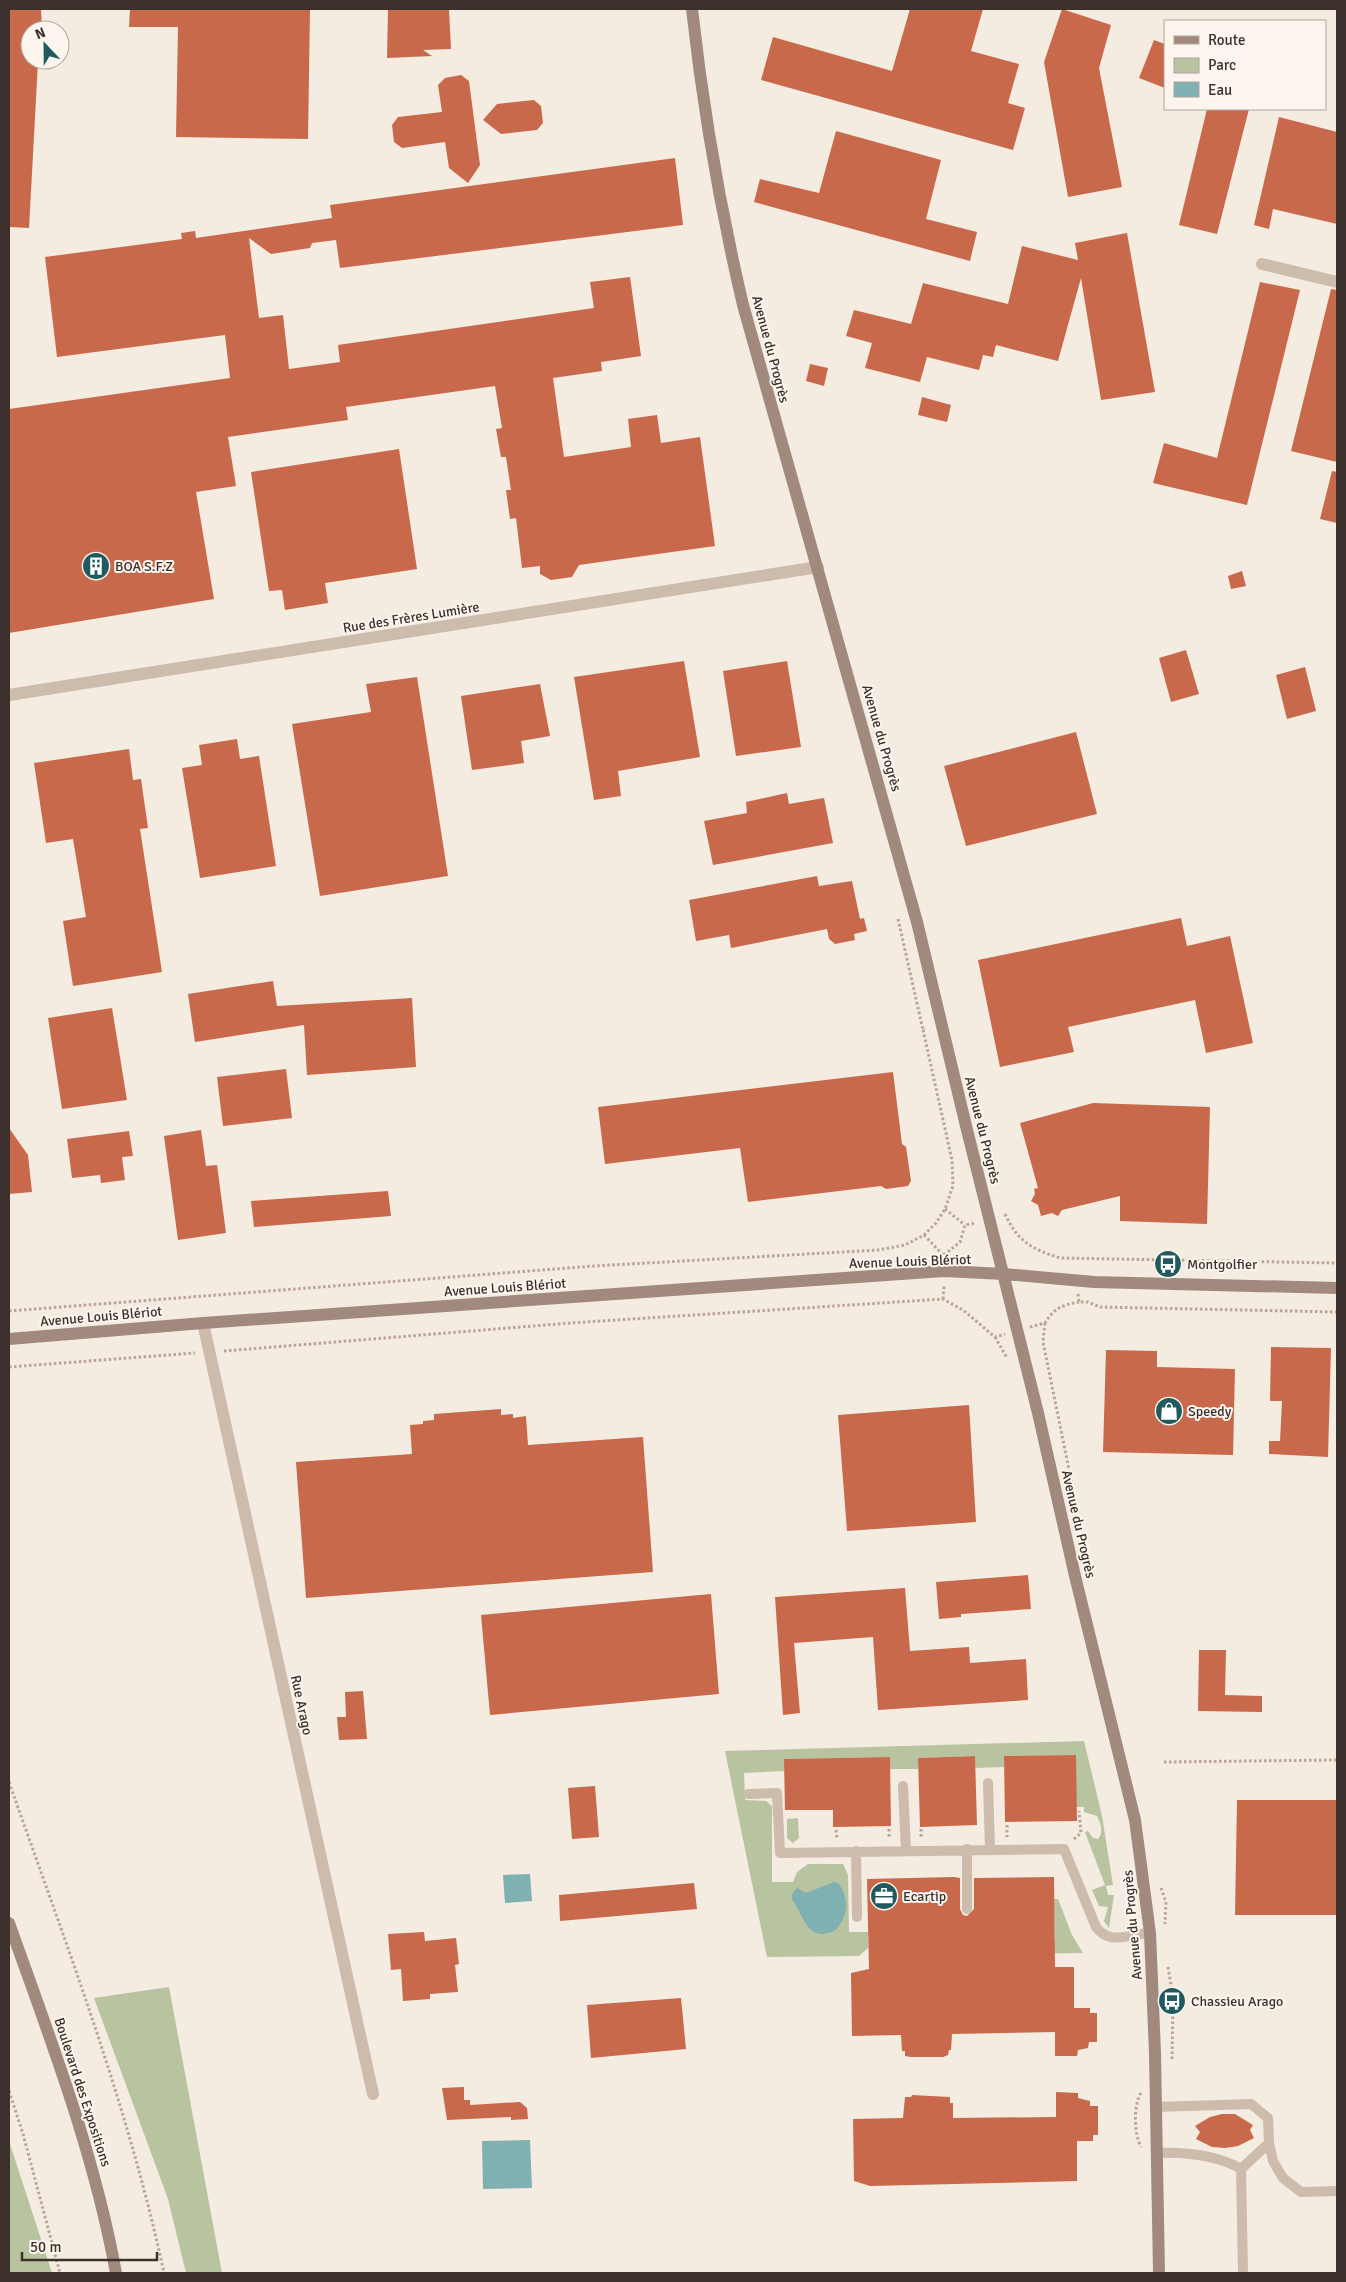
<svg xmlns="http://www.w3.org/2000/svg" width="1346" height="2282" viewBox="0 0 1346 2282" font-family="Signika,sans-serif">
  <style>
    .green { fill: #b8c4a0 }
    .water { fill: #7fb0b2 }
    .building { fill: #c8694b }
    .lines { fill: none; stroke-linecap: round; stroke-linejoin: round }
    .path { stroke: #b9a596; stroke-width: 3; stroke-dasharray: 2.5 2.5; stroke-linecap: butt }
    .lane { stroke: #cdbbac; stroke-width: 10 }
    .street { stroke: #cdbbac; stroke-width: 12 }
    .secondary { stroke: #a18a7d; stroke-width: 12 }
    .labels { text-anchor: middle; stroke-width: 4; stroke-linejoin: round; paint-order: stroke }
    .street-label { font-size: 14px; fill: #3b302b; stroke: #fbf5ee }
    .poi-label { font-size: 14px; fill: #3b302b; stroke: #fbf5ee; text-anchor: start }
  </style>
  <rect width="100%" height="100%" fill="#f4ebe1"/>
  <path class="green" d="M1084,1741L1102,1816L1113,1885L1106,1886L1108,1895H1114L1109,1928L1104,1921L1108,1907L1099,1906L1092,1890L1105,1885L1085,1832L1088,1831L1093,1838L1098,1839C1104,1832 1101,1824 1097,1816L1084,1812V1807H1076V1755L1005,1756L1004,1767L975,1768V1756L919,1758L918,1769H890V1757L785,1759L784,1771L744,1773L745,1800L766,1801L772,1806V1882H793L797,1872L808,1864H843L848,1875L849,1932H868V1948L859,1956L767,1957L725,1751Z
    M798,1818L799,1838L793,1843L787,1838V1819Z
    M1054,1899H1058L1072,1935L1083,1953L954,1955L982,1943L1055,1942Z
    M169,1987L222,2273H186L168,2199L94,1998Z
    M9,2141L52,2273H9Z"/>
  <path class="water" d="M530,1874L532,1901L505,1903L503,1875Z
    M834,1882L838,1883C850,1898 848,1916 836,1930C808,1944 805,1918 792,1899V1894L797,1888L806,1893Z
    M530,2140L532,2188L483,2189L482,2141Z"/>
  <path class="building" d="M9,9H41L42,30H30V62H38L29,228L9,227Z
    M130,9H310L308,139L176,137L178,27H129Z
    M388,9H449L451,49L423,50L432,56L387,58Z
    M910,9H983L971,51L1019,64L1008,103L1025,108L1013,150L761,80L773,37L892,71Z
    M1062,9L1111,25L1099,68L1122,187L1068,197L1044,62Z
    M1154,40L1165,44V88L1139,78Z
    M461,75L469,81L480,165L468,183L449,168L445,142L402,148L394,142L392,125L398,117L442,112L438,85L445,78Z
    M534,100L541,106L543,123L537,130L501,134L483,120L497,104Z
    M1207,109H1249L1217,234L1179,225Z
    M1279,117L1337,132V224L1273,209L1269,229L1254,225Z
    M836,131L941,160L926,219L977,232L970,261L754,202L760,179L819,193Z
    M675,158L683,225L340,268L336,240L312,243L310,248L271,254L249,238L259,318L283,315L289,369L340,362L338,345L594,308L590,282L630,277L641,356L601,362L602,371L553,378L564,457L631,447L628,419L657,415L661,443L700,437L715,546L579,565L572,577L551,580L540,574V566L522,568L516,518L510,519L506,490H511L506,457H501L496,429L502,428L495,386L346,407L348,420L228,437L236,486L196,492L214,599L9,633V409L230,378L225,335L57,357L45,257L182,239L181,233L195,231L196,238L332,218L330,205Z
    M1127,233L1155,392L1101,400L1081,278L1058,361L996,345L993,357L983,355L979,370L927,357L920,382L865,368L872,343L846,336L854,310L911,324L923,283L1008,304L1022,246L1078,260L1075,243Z
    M1260,282L1300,290L1247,505L1153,483L1164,443L1217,458Z
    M1331,289L1337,290V462L1291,451Z
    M810,364L828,368L824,386L806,381Z
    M922,397L951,405L947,422L918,415Z
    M399,449L417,569L325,583L328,603L285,610L282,590L269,591L251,472Z
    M1332,471L1337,472V523L1320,519Z
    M1242,571L1246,586L1231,589L1228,576Z
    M1186,650L1199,694L1171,702L1159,658Z
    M684,661L700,757L618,771L621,796L594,800L574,677Z
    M787,661L801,747L736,756L723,671Z
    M1305,667L1316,711L1287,719L1276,675Z
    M417,677L448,876L320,896L292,724L371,712L366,684Z
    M540,684L550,736L521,741L524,763L472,770L461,696Z
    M1076,732L1097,814L966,846L944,766Z
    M237,739L240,759L259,756L276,866L200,878L182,768L202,765L199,745Z
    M129,749L133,780L141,779L148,828L140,829L162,972L73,986L63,921L86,917L73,839L46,843L34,763Z
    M787,793L789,804L824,798L833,843L713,865L704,821L747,813L746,802Z
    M817,876L819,886L852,881L860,919L864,918L867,931L854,934L855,940L835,944L829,939L827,929L731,948L729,935L696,941L689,900Z
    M1181,918L1187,946L1230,936L1253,1043L1206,1053L1195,1000L1068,1027L1074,1052L1000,1067L978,960Z
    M273,981L277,1006L412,998L416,1067L307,1075L304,1025L195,1042L188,994Z
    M112,1008L127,1100L62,1109L48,1018Z
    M286,1069L292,1118L223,1126L217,1077Z
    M893,1072L902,1144L906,1147L911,1181L908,1186L886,1189L881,1186L748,1202L740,1148L605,1164L598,1107Z
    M1093,1103L1210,1107L1207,1224L1120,1221V1196L1062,1210L1058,1216L1052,1213L1041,1216L1038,1205L1031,1201L1035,1194L1034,1189L1038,1188L1020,1123Z
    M9,1128L28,1155L32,1192L9,1194Z
    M201,1130L206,1166L217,1165L226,1233L178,1240L164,1136Z
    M129,1131L133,1156L122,1157L125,1180L101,1183L100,1175L72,1178L67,1139Z
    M388,1191L391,1216L254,1227L251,1201Z
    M1271,1347L1331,1348L1328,1457L1269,1454V1441H1280L1282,1401H1270Z
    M1106,1350L1157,1351V1367L1235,1369L1233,1455L1103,1452Z
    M969,1405L976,1522L847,1531L838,1415Z
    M501,1409V1415L513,1414V1418L526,1416L528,1445L643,1437L653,1572L306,1598L296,1462L412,1454L410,1425L423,1424V1421L434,1420V1414Z
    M1028,1575L1031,1609L961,1614V1617L939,1619L936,1582Z
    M905,1588L910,1651L969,1647L970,1663L1026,1659L1028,1700L878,1710L873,1637L794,1643L800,1713L783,1715L775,1597Z
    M711,1594L719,1694L490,1715L481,1615Z
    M1199,1650H1226L1225,1695L1262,1696V1712L1198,1711Z
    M363,1691L367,1739L339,1740L337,1717H346L345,1692Z
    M1076,1755L1077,1821L1005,1822L1004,1756Z
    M975,1756L977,1825L920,1827L918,1758Z
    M890,1757L891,1826L833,1827V1810H785L784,1759Z
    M595,1786L599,1837L572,1839L568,1788Z
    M1237,1800H1337V1915H1235Z
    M954,1877L960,1878V1909L963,1915L967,1916L974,1909V1878L1054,1877L1055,1967H1074V2008H1090V2013H1097V2042H1089L1088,2048L1078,2050L1077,2056H1055V2032L952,2034L951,2050H949L948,2055L943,2057H911L905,2056V2051H902L901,2035L852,2036L851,1973L869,1969L867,1879Z
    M694,1883L697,1909L560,1921L559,1895Z
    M424,1932L425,1941L456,1938L459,1964L455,1965L458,1992L430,1994V1999L403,2001L401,1969L391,1970L388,1934Z
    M681,1998L686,2049L591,2058L587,2005Z
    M464,2087V2100H470V2105L520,2102L527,2108L528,2119L511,2120V2117L447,2120L442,2088Z
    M1056,2092L1078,2093V2098L1090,2101V2106H1098V2135H1093V2141H1077V2181L870,2186L854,2181L853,2119L903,2118L905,2097H911L912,2095L950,2097V2103H953V2118L1056,2117Z
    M1222,2114H1235L1253,2125L1250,2130L1254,2138L1238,2146L1225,2148L1212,2147L1196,2139L1200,2132L1195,2126L1210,2117Z"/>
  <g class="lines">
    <path class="path" d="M898,919L923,1030H925
      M945,1209L965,1225
      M1005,1214C1018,1242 1032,1249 1060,1258L1337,1263
      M924,1235L944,1256
      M944,1255L960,1242L965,1225L976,1223
      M1078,1294L1079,1302H1088L1100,1307L1337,1312
      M943,1299L944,1285
      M9,1311L594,1266L878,1250L905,1245L924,1235L936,1223L945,1209L953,1186L952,1160L923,1030
      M1045,1323L1043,1342L1077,1509
      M1030,1327L1045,1323C1054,1308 1062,1305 1079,1302
      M995,1337L1007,1358
      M224,1351L570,1323L943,1299L963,1310L995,1337L1005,1334
      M9,1367L195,1353
      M1164,1762L1337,1760
      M9,1782C66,1944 128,2105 164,2273
      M1007,1825V1837
      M889,1829V1838
      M921,1829V1839
      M836,1830L837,1838
      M1074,1839L1081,1833L1079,1811
      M1161,1888L1166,1902L1165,1924
      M1168,1967L1173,1997L1172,2060
      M9,2091L23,2134L60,2273
      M1141,2093C1133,2106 1134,2133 1141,2147"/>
    <path class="lane" d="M988,1783L990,1849
      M903,1786L906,1851
      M748,1794L777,1793L780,1853L1064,1849L1096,1927C1110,1946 1129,1934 1150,1933
      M967,1849V1909
      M856,1851L857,1917
      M1156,2107L1251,2104L1268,2118L1269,2143L1273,2161L1283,2178L1301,2192L1337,2191
      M1156,2153C1184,2152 1217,2155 1241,2169L1243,2273
      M1241,2169L1269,2143"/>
    <path class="street" d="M1262,264L1337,282
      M9,695L818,567
      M203,1323L373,2094"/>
    <path class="secondary" d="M692,9C703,109 720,207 743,305L917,922L967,1130L1038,1413L1075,1576L1135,1820L1150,1933L1155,2053L1159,2273
      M9,1339L203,1323L944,1271L1004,1274L1094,1282L1337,1288
      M9,1923C50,2038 94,2152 116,2273"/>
  </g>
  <defs>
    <g id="building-disc" transform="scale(1.4375)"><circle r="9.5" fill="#1f5a5e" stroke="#fbf5ee"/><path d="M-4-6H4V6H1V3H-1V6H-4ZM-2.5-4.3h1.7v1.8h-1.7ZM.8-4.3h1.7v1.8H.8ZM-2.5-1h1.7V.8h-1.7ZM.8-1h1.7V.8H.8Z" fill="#fff"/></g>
    <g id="bus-disc" transform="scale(1.4375)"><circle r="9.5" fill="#1f5a5e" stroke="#fbf5ee"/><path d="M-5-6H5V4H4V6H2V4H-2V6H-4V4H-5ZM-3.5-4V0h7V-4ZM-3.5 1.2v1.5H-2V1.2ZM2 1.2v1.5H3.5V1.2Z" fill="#fff"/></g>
    <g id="shop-disc" transform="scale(1.4375)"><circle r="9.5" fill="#1f5a5e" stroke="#fbf5ee"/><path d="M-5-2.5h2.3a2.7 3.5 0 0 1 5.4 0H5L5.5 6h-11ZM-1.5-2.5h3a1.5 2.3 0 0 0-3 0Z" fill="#fff"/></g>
    <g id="office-disc" transform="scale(1.4375)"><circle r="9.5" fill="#1f5a5e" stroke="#fbf5ee"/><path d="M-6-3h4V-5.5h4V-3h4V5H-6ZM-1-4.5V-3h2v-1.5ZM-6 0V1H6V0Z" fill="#fff"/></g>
  </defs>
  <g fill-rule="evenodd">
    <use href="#building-disc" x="96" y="566"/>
    <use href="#bus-disc" x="1168" y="1264"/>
    <use href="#shop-disc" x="1169" y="1411"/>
    <use href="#office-disc" x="884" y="1896"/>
    <use href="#bus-disc" x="1172" y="2001"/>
  </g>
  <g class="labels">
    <g class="street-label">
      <text transform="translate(771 349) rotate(75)" y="5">Avenue du Progrès</text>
      <text transform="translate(411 617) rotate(-9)" y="5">Rue des Frères Lumière</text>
      <text transform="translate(882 738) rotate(74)" y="5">Avenue du Progrès</text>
      <text transform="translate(983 1130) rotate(76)" y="5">Avenue du Progrès</text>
      <text transform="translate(910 1261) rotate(-2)" y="5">Avenue Louis Blériot</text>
      <text transform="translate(505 1287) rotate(-4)" y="5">Avenue Louis Blériot</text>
      <text transform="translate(101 1316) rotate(-5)" y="5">Avenue Louis Blériot</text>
      <text transform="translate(1079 1524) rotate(77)" y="5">Avenue du Progrès</text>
      <text transform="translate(302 1705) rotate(78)" y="5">Rue Arago</text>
      <text transform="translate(1132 1925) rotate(-95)" y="5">Avenue du Progrès</text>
      <text transform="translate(83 2092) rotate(72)" y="5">Boulevard des Expositions</text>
    </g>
    <g class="poi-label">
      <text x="115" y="571">BOA S.F.Z</text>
      <text x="1187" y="1269">Montgolfier</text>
      <text x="1188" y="1416">Speedy</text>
      <text x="903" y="1901">Ecartip</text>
      <text x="1191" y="2006">Chassieu Arago</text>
    </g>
  </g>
  <rect width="1346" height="2282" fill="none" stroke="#3b302b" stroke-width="20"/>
  <rect x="1164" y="20" width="162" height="90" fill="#fbf5ee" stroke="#aea6a0"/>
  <rect x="1174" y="36" width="25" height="8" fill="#a18a7d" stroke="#aea6a0"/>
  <text x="1208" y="45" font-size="15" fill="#3b302b">Route</text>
  <rect x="1174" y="58" width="25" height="15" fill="#b8c4a0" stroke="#aea6a0"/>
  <text x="1208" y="70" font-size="15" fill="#3b302b">Parc</text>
  <rect x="1174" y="82" width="25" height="15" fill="#7fb0b2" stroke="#aea6a0"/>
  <text x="1208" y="95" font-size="15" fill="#3b302b">Eau</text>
  <g transform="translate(45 45) rotate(338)"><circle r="24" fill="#fbf5ee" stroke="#aea6a0"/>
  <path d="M0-4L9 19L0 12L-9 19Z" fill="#1f5a5e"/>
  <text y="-8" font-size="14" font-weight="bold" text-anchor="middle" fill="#3b302b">N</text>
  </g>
  <path d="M22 2252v8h135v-8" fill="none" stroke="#3b302b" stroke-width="2.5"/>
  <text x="30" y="2252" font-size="15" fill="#3b302b" stroke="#fbf5ee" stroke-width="4" paint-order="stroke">50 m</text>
</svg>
